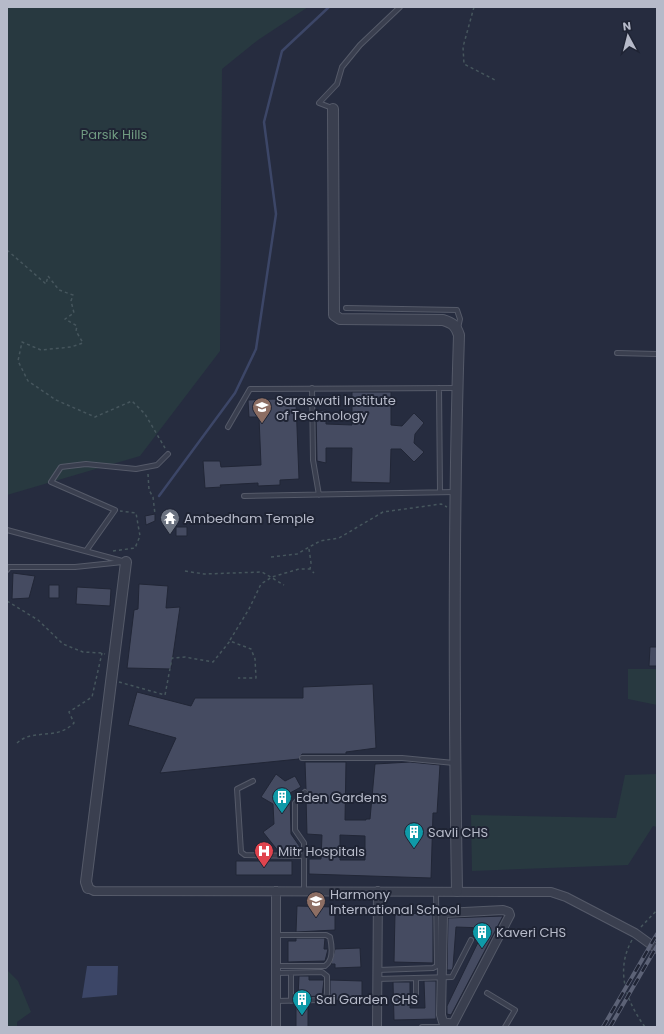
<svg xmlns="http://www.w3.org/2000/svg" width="664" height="1034" viewBox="0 0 664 1034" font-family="Poppins,sans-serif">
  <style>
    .green { fill: #283940 }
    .water { fill: #3c4667 }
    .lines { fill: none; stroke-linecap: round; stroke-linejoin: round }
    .stream { stroke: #3c4667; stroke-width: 2.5 }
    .building { fill: #454b61; stroke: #212636; fill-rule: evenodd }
    .service-casing { stroke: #555a69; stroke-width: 6 }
    .minor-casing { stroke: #555a69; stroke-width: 10 }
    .tertiary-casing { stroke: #555a69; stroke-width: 12 }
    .path { stroke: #46565d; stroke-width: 1.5; stroke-dasharray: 3 3; stroke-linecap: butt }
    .service { stroke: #3a3f4f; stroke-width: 4 }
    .minor { stroke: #3a3f4f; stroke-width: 8 }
    .tertiary { stroke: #3a3f4f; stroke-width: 10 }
    .rail-casing { stroke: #5c6276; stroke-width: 4 }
    .rail { stroke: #1f2434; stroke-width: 2.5; stroke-dasharray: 8; stroke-linecap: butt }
    .labels { text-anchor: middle; stroke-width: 4; stroke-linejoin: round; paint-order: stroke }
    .park-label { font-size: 13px; fill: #6f9980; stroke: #1f2434 }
    .poi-label { font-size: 13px; fill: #b6bac9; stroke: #1f2434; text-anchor: start }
  </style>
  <rect width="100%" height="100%" fill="#262c3f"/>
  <path class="green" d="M7,7H308L258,40L222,69L220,351L140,456L7,495Z
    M628,669H657V705L628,699Z
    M657,774V827L653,826L628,865L472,871L471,815L616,818L625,775Z
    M7,970L18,981L31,1012L17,1022V1027H7Z"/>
  <path class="water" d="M87,966H118L117,995L82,998Z"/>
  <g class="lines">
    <path class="stream" d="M159,496L235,393L256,349L276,214L264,122L282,51L329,7"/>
  </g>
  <path class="building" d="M352,392H391V425L402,426L414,413L424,423L415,434L414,443L424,452L414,462L401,449H391L390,483L351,482L352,448H326V463L317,461L316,411L326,410V424L352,425Z
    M277,399V403L296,402L299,479L280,480V485L258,486V483L220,485L221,487L205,488L203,461H220L221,467L261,465L259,417H249L248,400Z
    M155,514V521L146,525L145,516Z
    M176,527H187V536H176Z
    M13,573L35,576L29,598L12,599Z
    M139,584L168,586L166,608L180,607L171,669L127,668L134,610L138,609Z
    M49,585H59V598H49Z
    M77,587L111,589L110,606L76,604Z
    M650,647H657V666H649Z
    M373,684L376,748L346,752V754H302L299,759L160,773L176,738L128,725L137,692L191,706L195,698H303V687Z
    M305,762H346L345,820H366V819H370L375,764L410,762L440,765L437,813H433L431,878L309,874V859H321L322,835L307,834L306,797L308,792L306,789ZM340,835L365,836V860H340Z
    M276,774L285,781L295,776L301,787L290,793L291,834L300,847V849L294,852H279L263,832L274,824L273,804L261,797Z
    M236,861H292V875H236Z
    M297,906L335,907V930L296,932Z
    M395,913L433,914V963L394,962Z
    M503,916L451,1015L447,1014V1006L485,928L456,927L453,967L452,970H447L448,918Z
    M296,938H325L324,949H328L325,961L288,962V941H296Z
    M360,948L361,967L335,968V964H331L335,949Z
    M299,976H309V980H324L322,996L298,997Z
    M330,980L362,981V1001L328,1000L330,994Z
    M424,981H436V1019L394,1020L393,982H410V1008H425Z
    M296,1004H308V1027H296Z"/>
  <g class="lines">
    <g class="service-casing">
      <path id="service" d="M332,108L319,103L337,84L342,67L360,45L400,7
        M346,308L457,310L460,319L458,328
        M617,353L657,354
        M312,388L313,460L319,495
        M439,388L440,492
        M228,427L250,389L457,388
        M244,496L455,492
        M7,530L126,562
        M86,551L115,510L51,482L61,467L86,464L136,469L157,465L168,454
        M7,570L9,567H75L123,562
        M302,758H402L454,763
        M253,781L237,789L241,852L245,855L305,856
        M304,891V843L295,830V803L305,792
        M276,966H325C334,960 332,946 330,937L326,935H276
        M378,970L433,968L437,966L436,892
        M291,973V1001
        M416,978V997
        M377,979L452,977L471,940
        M487,993L515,1010L505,1027
        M276,1001L319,1000L324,999L327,994V976L322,972L276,973
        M422,1027H443"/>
    </g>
    <g class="minor-casing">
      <path id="minor" d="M88,888L94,891L551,892L566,897L635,933L657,949
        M503,910L509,912L510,915L453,1024L443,1022L441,1015L443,915L445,913Z
        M276,1027V891
        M377,1027L378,891"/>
    </g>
    <g class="tertiary-casing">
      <path id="tertiary" d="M333,109L334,315L340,319L443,320C453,323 456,326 459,335C453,520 454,706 457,891
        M88,888L86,882L126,562"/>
    </g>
    <path class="path" d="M474,7L463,47L464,64L497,81
      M7,250L46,284L48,276L59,290L73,295L71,301L74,313L65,319L77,326L76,331L83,343L71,347L41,350L22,342L18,361L28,381L56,400L95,417L132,401L145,414L165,448
      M148,474L149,490L153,497L155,514
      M309,549L311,563L310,569L314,573
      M113,551L135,548L140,536L136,513L120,511
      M271,557L297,554L320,541L339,538L383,512L441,504L447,507
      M185,571L204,574L262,572L284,585
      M7,601L38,620L63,644L83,652L102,653L105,654
      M230,640L249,609L261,584L272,577L299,569H310
      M119,682L165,695L172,658L185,657L213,662L230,641L251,649L255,659L256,678H238
      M17,743C33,728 56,741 74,723L69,712L92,697L102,653
      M641,927L657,910
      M632,940C615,970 626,1001 645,1027"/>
    <use href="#service" class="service"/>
    <use href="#minor" class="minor"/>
    <use href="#tertiary" class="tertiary"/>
    <g class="rail-casing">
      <path id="rail" d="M603,1027L657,934
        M610,1027L657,946"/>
    </g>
    <use href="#rail" class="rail"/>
  </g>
  <defs>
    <g id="university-pin" transform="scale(1)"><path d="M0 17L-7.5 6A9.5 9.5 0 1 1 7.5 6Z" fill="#8d6e63" stroke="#1f2434"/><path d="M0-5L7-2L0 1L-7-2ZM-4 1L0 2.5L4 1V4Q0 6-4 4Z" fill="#fff"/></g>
    <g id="temple-pin" transform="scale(1)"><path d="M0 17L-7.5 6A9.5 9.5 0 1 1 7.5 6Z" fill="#6b7280" stroke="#1f2434"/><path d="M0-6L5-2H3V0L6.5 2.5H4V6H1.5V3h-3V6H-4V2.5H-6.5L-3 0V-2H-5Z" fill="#fff"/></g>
    <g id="building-pin" transform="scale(1)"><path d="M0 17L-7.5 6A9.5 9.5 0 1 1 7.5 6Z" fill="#0f9aa8" stroke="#1f2434"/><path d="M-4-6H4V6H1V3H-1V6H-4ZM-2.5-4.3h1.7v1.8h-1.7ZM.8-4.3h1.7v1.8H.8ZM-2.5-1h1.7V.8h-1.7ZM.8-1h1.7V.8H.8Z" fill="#fff"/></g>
    <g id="hospital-pin" transform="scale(1)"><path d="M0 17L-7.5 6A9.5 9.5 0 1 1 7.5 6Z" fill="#e0444e" stroke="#1f2434"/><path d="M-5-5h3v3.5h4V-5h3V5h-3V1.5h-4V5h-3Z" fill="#fff"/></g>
    <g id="school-pin" transform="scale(1)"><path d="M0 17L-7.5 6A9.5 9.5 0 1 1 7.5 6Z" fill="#8d6e63" stroke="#1f2434"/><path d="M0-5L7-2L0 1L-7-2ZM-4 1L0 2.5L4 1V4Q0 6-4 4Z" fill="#fff"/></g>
  </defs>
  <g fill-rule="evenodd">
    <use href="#university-pin" x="262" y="407"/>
    <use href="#temple-pin" x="170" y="518"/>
    <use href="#building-pin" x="282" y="797"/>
    <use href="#building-pin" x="414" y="832"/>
    <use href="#hospital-pin" x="264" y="851"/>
    <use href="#school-pin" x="316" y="901"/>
    <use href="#building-pin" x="482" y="932"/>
    <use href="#building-pin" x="302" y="999"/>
  </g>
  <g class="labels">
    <g class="park-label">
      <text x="114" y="139">Parsik Hills</text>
    </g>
    <g class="poi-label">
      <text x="276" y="405">Saraswati Institute<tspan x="276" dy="15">of Technology</tspan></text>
      <text x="184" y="523">Ambedham Temple</text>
      <text x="296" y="802">Eden Gardens</text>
      <text x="428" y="837">Savli CHS</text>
      <text x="278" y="856">Mitr Hospitals</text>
      <text x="330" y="899">Harmony<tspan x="330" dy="15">International School</tspan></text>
      <text x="496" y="937">Kaveri CHS</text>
      <text x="316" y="1004">Sai Garden CHS</text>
    </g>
  </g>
  <rect width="664" height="1034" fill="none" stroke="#b6bac9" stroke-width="16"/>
  <g transform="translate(628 36) rotate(353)" stroke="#1f2434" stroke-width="3" paint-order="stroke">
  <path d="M0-3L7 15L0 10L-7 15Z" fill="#b6bac9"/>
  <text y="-6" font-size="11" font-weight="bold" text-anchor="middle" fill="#b6bac9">N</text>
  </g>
</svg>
